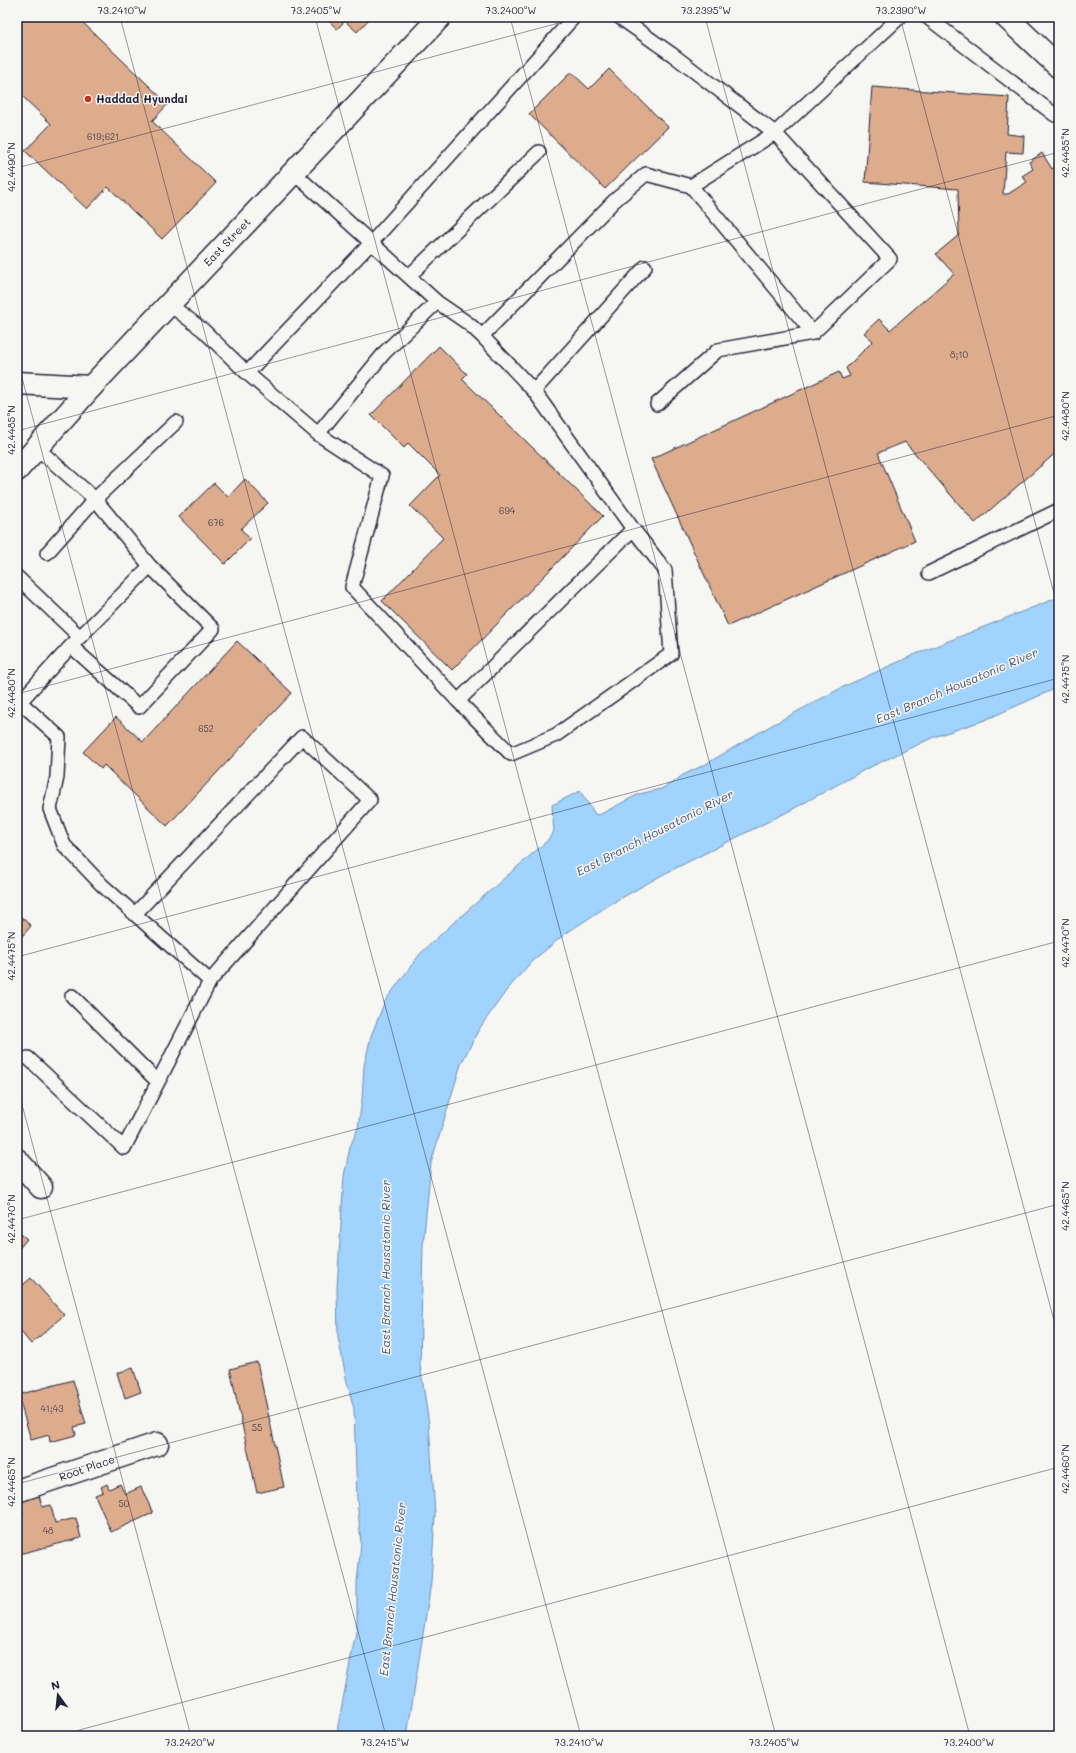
<svg xmlns="http://www.w3.org/2000/svg" width="1076" height="1753" viewBox="0 0 1076 1753" font-family="Mali,sans-serif">
  <style>
    .water { fill: #a0d4fe; stroke: #6e8db0 }
    .building { fill: #dcac8d; stroke: #22223b }
    .lines { fill: none; stroke-linecap: round; stroke-linejoin: round }
    .lane-casing { stroke: #22223b; stroke-width: 16 }
    .street-casing { stroke: #22223b; stroke-width: 25 }
    .secondary-casing { stroke: #22223b; stroke-width: 25 }
    .highway-casing { stroke: #22223b; stroke-width: 25 }
    .lane { stroke: #f6f6f2; stroke-width: 13 }
    .street { stroke: #f6f6f2; stroke-width: 22 }
    .secondary { stroke: #f6f6f2; stroke-width: 22 }
    .highway { stroke: #f6f6f2; stroke-width: 22 }
    .ticks { fill: none; stroke: #22223b; stroke-width: 1; stroke-opacity: 0.45 }
    .poi-dot { fill: #c8321e; stroke: #f6f6f2; stroke-width: 1.5 }
    .labels { text-anchor: middle; stroke-width: 3; stroke-linejoin: round; paint-order: stroke }
    .number-label { font-size: 9px; fill: #504450 }
    .poi-label { font-size: 11px; font-weight: bold; fill: #22223b; stroke: #f6f6f2; text-anchor: start }
    .street-label { font-size: 11px; fill: #22223b; stroke: #f6f6f2 }
    .water-label { font-size: 12px; font-style: italic; fill: #485776; stroke: #f6f6f2 }
    .neatline { fill: none; stroke: #22223b; stroke-width: 1.5 }
    .ticks-label { font-size: 10px; text-anchor: middle; fill: #22223b }
  </style>
  <rect width="100%" height="100%" fill="#f6f6f2"/>
  <filter id="ink" filterUnits="userSpaceOnUse"><feTurbulence type="fractalNoise" baseFrequency=".025" numOctaves="2"/><feDisplacementMap in="SourceGraphic" scale="8" xChannelSelector="R" yChannelSelector="G"/><feConvolveMatrix kernelMatrix="1 2 1 2 8 2 1 2 1" color-interpolation-filters="sRGB"/></filter>
  <g filter="url(#ink)">
    <path class="water" d="M1059,597V687L985,720L934,737L866,769L791,810L662,875L609,905L565,934L532,961L506,991L479,1029L461,1064L431,1163L423,1245L420,1365L429,1424L435,1514L431,1583L407,1736H336L357,1627V1583L361,1543L357,1499L354,1409L347,1382L338,1337L337,1289L344,1176L350,1147L358,1128L362,1100L364,1066L371,1036L385,1001L420,954L452,924L547,841L554,831L552,805L580,791L595,814L599,815L639,794L661,789L674,782L683,775L706,764L772,725L843,687L916,654Z"/>
    <path class="building" d="M17,17H77L168,104L152,121L216,183L162,239L108,187L87,209L25,151L51,124L17,91Z
      M325,17H371L357,32L345,21L337,29Z
      M609,69L668,127L605,189L529,114L571,72L589,89Z
      M872,87L1009,97L1007,134L1024,136L1023,153L1006,152L1003,194H1008L1027,182L1022,176L1033,169L1029,162L1042,153L1052,169L1059,164V450L975,523L905,442L878,453L915,541L728,626L651,459L839,372L842,379L850,376L846,368L873,341L864,333L879,319L890,330L954,274L936,254L959,235L958,189L865,182Z
      M439,346L467,374L462,379L603,516L452,670L382,601L443,538L410,506L440,475L408,443L404,448L371,415Z
      M245,479L268,503L241,529L250,539L225,564L179,517L214,483L228,497Z
      M237,641L292,693L167,826L104,765L101,769L83,752L116,717L143,742Z
      M17,913L31,926L17,942Z
      M17,1231L27,1239L17,1251Z
      M31,1278L64,1315L31,1344L17,1327V1290Z
      M257,1362L284,1487L257,1493L230,1369Z
      M133,1368L141,1392L125,1398L117,1373Z
      M73,1380L86,1424L74,1427L76,1435L50,1442L49,1435L31,1440L18,1395Z
      M107,1484L109,1489L120,1484L125,1494L141,1487L153,1513L111,1532L95,1495L103,1492L101,1487Z
      M39,1495L42,1507L51,1505L55,1523L76,1518L81,1538L19,1554L17,1546V1514L23,1513L19,1500Z"/>
    <g class="lines">
      <g class="lane-casing">
        <path id="lane" d="M619,17L673,55L775,133L900,17
          M927,17L1055,115
          M294,173L437,302L385,352L318,434L382,476L352,587L458,701L511,754L556,735L671,654L665,570L633,529L534,391
          M691,186L813,333
          M409,276L539,152
          M437,302L469,324L482,336L614,201L646,174L691,186L775,133L890,259L813,333L718,350L657,404
          M169,304L203,330L247,373L318,434
          M482,336L534,391L645,267
          M247,373L371,243L574,17
          M37,448L95,499L176,422
          M47,553L95,499L150,566L213,629L139,707L71,646
          M929,573L1059,510
          M17,577L80,637
          M458,701L633,529
          M20,702L59,737L57,777L50,809L64,845L102,885L210,981L370,800L302,737L135,914
          M17,705L71,646L150,566
          M72,996L158,1082
          M28,1058L124,1148L210,981"/>
      </g>
      <g class="street-casing">
        <path id="street" d="M17,1160L41,1187
          M17,1491L157,1444"/>
      </g>
      <g class="secondary-casing">
        <path id="secondary" d="M1006,17L1059,67
          M17,383L91,387"/>
      </g>
      <g class="highway-casing">
        <path id="highway" d="M17,470L91,387L440,17"/>
      </g>
      <use href="#lane" class="lane"/>
      <use href="#street" class="street"/>
      <use href="#secondary" class="secondary"/>
      <use href="#highway" class="highway"/>
    </g>
  </g>
  <path class="ticks" d="M120,17L581,1736M315,17L776,1736M510,17L970,1736M705,17L1059,1339M900,17L1059,612M17,168L581,17M17,359L386,1736M17,431L1059,152M17,694L1059,415M17,957L1059,678M17,1086L191,1736M17,1220L1059,941M17,1484L1059,1204M57,1736L1059,1467M1039,1736L1059,1731"/>
  <circle class="poi-dot" cx="88" cy="99" r="4"/>
  <g class="labels">
    <g class="number-label">
      <text x="103" y="140">619;621</text>
      <text x="959" y="358">8;10</text>
      <text x="507" y="514">694</text>
      <text x="216" y="526">676</text>
      <text x="206" y="732">652</text>
      <text x="52" y="1412">41;43</text>
      <text x="257" y="1431">55</text>
      <text x="124" y="1507">50</text>
      <text x="48" y="1534">48</text>
    </g>
    <g class="poi-label">
      <text x="96" y="103">Haddad Hyundai</text>
    </g>
    <g class="street-label">
      <text transform="translate(227 242) rotate(-46)" y="4">East Street</text>
      <text transform="translate(87 1468) rotate(-19)" y="4">Root Place</text>
    </g>
    <g class="water-label">
      <text transform="translate(957 686) rotate(-23)" y="4">East Branch Housatonic River</text>
      <text transform="translate(655 833) rotate(-27)" y="4">East Branch Housatonic River</text>
      <text transform="translate(386 1267) rotate(-90)" y="4">East Branch Housatonic River</text>
      <text transform="translate(393 1589) rotate(-84)" y="4">East Branch Housatonic River</text>
    </g>
  </g>
  <rect width="1076" height="1753" fill="none" stroke="#f6f6f2" stroke-width="44"/>
  <g transform="translate(58 1695) rotate(345)" stroke="#f6f6f2" stroke-width="3" paint-order="stroke">
  <path d="M0-3L7 15L0 10L-7 15Z" fill="#22223b"/>
  <text y="-6" font-size="11" font-weight="bold" text-anchor="middle" fill="#22223b">N</text>
  </g>
  <rect x="22" y="22" width="1032" height="1709" class="neatline"/>
  <g class="ticks-label">
    <text x="122" y="14">73.2410°W</text>
    <text x="316" y="14">73.2405°W</text>
    <text x="511" y="14">73.2400°W</text>
    <text x="706" y="14">73.2395°W</text>
    <text x="901" y="14">73.2390°W</text>
    <text transform="translate(1065 153) rotate(-90)" y="4">42.4485°N</text>
    <text transform="translate(11 167) rotate(-90)" y="4">42.4490°N</text>
    <text transform="translate(1065 416) rotate(-90)" y="4">42.4480°N</text>
    <text transform="translate(11 430) rotate(-90)" y="4">42.4485°N</text>
    <text transform="translate(1065 679) rotate(-90)" y="4">42.4475°N</text>
    <text transform="translate(11 693) rotate(-90)" y="4">42.4480°N</text>
    <text transform="translate(1065 943) rotate(-90)" y="4">42.4470°N</text>
    <text transform="translate(11 956) rotate(-90)" y="4">42.4475°N</text>
    <text transform="translate(1065 1206) rotate(-90)" y="4">42.4465°N</text>
    <text transform="translate(11 1219) rotate(-90)" y="4">42.4470°N</text>
    <text transform="translate(1065 1469) rotate(-90)" y="4">42.4460°N</text>
    <text transform="translate(11 1482) rotate(-90)" y="4">42.4465°N</text>
    <text x="190" y="1746">73.2420°W</text>
    <text x="385" y="1746">73.2415°W</text>
    <text x="579" y="1746">73.2410°W</text>
    <text x="774" y="1746">73.2405°W</text>
    <text x="969" y="1746">73.2400°W</text>
  </g>
</svg>
